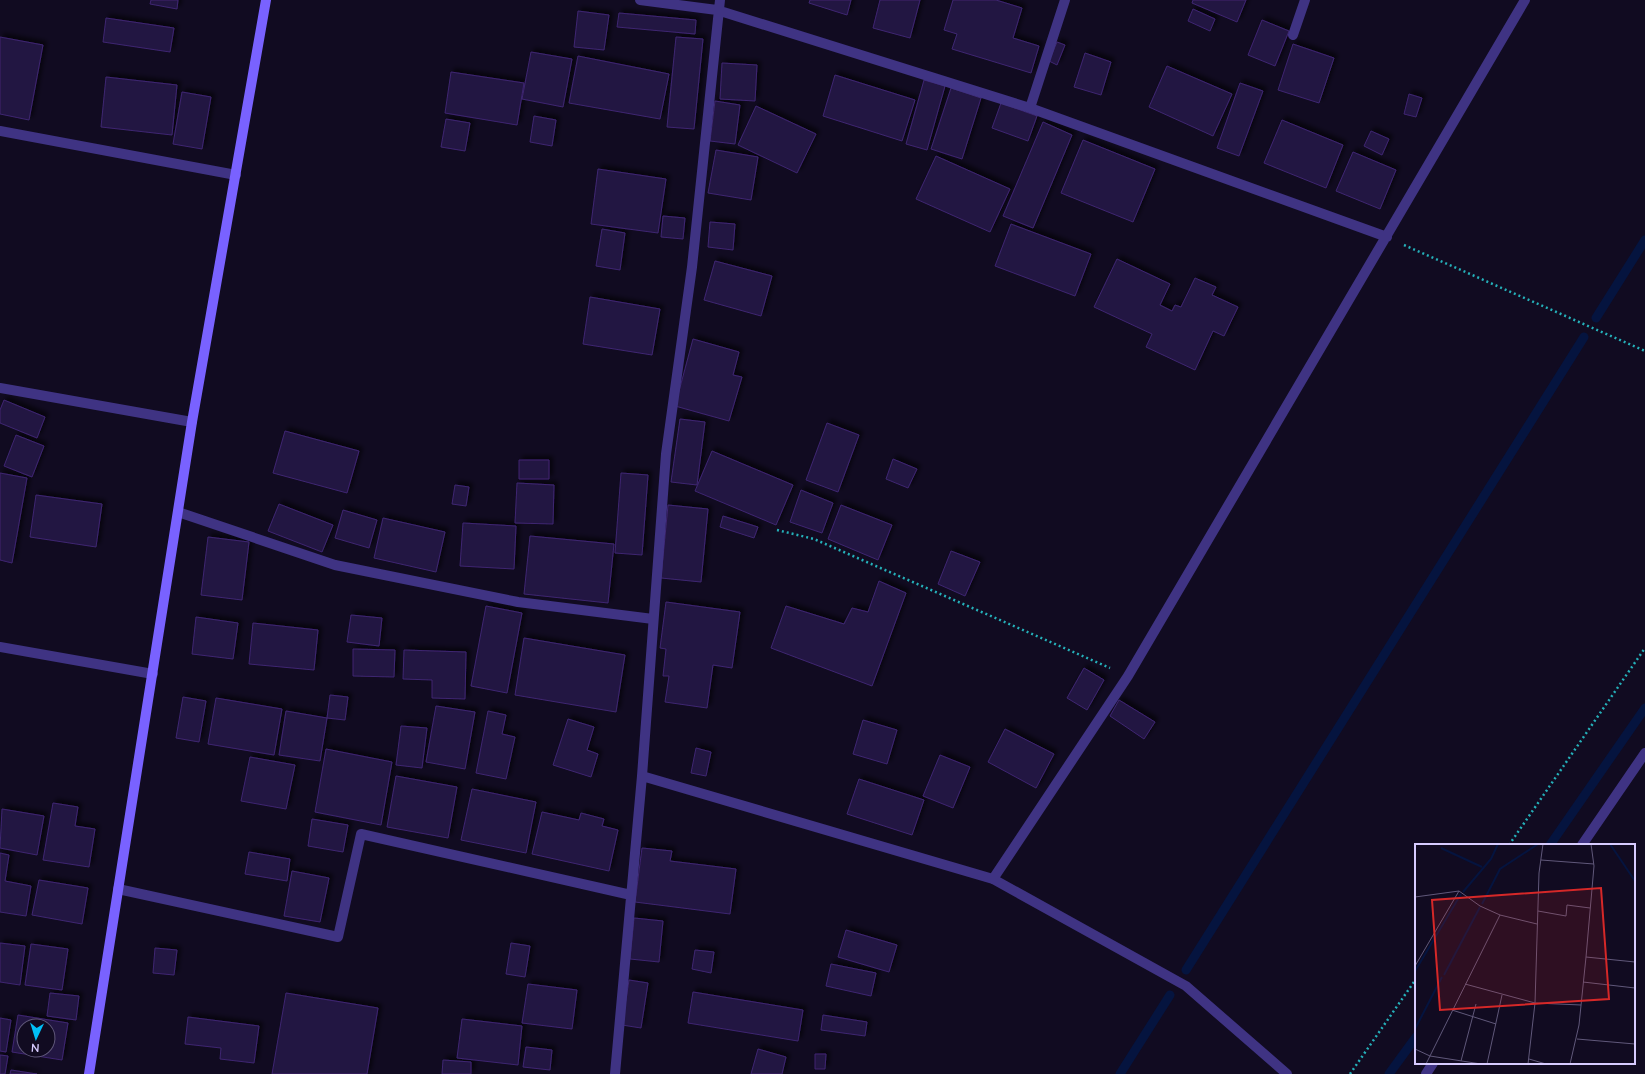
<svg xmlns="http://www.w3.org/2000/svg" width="1645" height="1074" viewBox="0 0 1645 1074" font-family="Lato,sans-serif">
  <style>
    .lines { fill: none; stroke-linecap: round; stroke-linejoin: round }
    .stream { stroke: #05143f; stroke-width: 9 }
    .building { fill: #241643; stroke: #3e2671; fill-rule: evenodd; filter: url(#shadow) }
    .path { stroke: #25b0b9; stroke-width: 2.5; stroke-dasharray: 2 3; stroke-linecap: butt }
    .lane { stroke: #3f3383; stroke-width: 10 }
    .street { stroke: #3f3383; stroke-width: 10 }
    .secondary { stroke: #7962ff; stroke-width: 10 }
    .inset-river { fill: none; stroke: #05143f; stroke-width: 2 }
    .inset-road { fill: none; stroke: #60587a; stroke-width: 1 }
    .view { fill: #d62828; fill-opacity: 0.15; stroke: #d62828; stroke-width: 2 }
    .inset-edge { fill: none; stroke: #d7cbff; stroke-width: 2 }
  </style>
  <defs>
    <filter id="shadow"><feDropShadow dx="3.5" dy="-3.5" stdDeviation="2" flood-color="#0009"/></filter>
  </defs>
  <rect width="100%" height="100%" fill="#110b21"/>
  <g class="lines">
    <path class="stream" d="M1596,318L1645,240
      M1550,845L1645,708
      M1186,970L1584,337
      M1120,1074L1170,995
      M1389,1074L1416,1037"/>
  </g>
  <path class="building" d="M151,0H178L177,9L150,4Z
    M810,0H851L847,15L809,3Z
    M880,0H920L910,38L873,28Z
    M953,0H996L1022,8L1013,38L1039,46L1031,73L952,49L957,34L944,30Z
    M1193,0H1246L1237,22L1192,3Z
    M1193,9L1215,19L1210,31L1188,21Z
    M578,11L609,15L604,50L574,47Z
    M619,13L696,20L695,34L617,27Z
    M106,18L174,28L170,52L103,42Z
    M1262,20L1289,31L1275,66L1248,55Z
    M0,37L43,45L29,120L0,114Z
    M676,37L703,39L694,129L667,127Z
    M1057,42L1065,45L1057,65L1049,61Z
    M1293,44L1334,58L1319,103L1278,90Z
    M531,52L572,59L563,107L522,99Z
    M1085,53L1111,62L1101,95L1074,87Z
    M578,56L669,74L660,119L569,103Z
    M722,63L757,65L755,101L720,99Z
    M1167,66L1232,94L1213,136L1149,107Z
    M451,72L524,83L517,125L445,113Z
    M835,75L915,100L902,141L823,116Z
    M106,77L177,85L172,135L101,127Z
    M924,80L945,86L927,150L906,144Z
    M1240,83L1263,91L1239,156L1217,148Z
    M951,88L981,98L962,159L931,149Z
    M182,92L211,97L202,149L173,144Z
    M1409,94L1422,98L1416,117L1404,114Z
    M715,101L740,105L735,144L710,141Z
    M1001,103L1037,116L1028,141L992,128Z
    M756,106L816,134L797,173L738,145Z
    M534,116L556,120L552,146L530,142Z
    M446,119L470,123L465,151L441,147Z
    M1282,120L1343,145L1326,188L1264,163Z
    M1043,122L1072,135L1033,228L1003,216Z
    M1371,131L1389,139L1382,155L1364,146Z
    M1083,140L1155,169L1133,222L1061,193Z
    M716,150L758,157L751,200L708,193Z
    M1353,152L1396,170L1380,209L1336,191Z
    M936,156L1010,189L990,232L916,199Z
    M598,169L666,179L658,233L591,224Z
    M663,216L685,218L683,239L661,237Z
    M710,222L735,224L733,250L708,247Z
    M1011,224L1091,254L1075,296L995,266Z
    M602,229L625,233L620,270L596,266Z
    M1117,259L1170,284L1160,305L1172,311L1175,305L1181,307L1195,278L1216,287L1212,295L1238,307L1224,336L1213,331L1195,370L1146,347L1152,334L1094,307Z
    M715,261L772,276L761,316L704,300Z
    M590,297L660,309L652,355L583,344Z
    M693,339L739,352L733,375L742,377L729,421L675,406Z
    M4,400L45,417L37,438L0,423V410Z
    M680,419L705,422L697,485L671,482Z
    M827,423L859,435L838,492L806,480Z
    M285,431L359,451L347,493L273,473Z
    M16,435L44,446L32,477L4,466Z
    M712,451L793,485L776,525L695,491Z
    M893,459L917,469L908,488L886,479Z
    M519,460H549V479H519Z
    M0,473L27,478L12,563L0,560Z
    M621,473L648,475L642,555L615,553Z
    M517,483L554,485L553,524L515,523Z
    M455,485L469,487L466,506L452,504Z
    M801,490L833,503L822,533L790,522Z
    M36,495L102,504L96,547L30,537Z
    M279,504L333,525L322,552L268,531Z
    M668,505L708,509L701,582L661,578Z
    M841,505L892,525L878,560L828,539Z
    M343,510L377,520L369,548L335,538Z
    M723,516L758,527L754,538L720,527Z
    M383,518L445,532L436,572L374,558Z
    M463,523L516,526L514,569L460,566Z
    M530,536L614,544L608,603L524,594Z
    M208,537L249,542L242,600L201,595Z
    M951,551L980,562L965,596L938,584Z
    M879,581L906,593L872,686L771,648L786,606L844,624L852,608L868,612Z
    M666,602L740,612L732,668L713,665L707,708L665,702L669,676H663L666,649L660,648Z
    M486,606L522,613L507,693L471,686Z
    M351,615L382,618L379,646L347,642Z
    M196,617L238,623L233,659L192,654Z
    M253,623L318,630L314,670L249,664Z
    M524,638L625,655L616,712L515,695Z
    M353,649L395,650L394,677L353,676Z
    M404,650L466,652L465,699L432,698V680L403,679Z
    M1084,668L1104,680L1087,710L1067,698Z
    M330,695L348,697L345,720L327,718Z
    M183,697L206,701L199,742L176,738Z
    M216,698L282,709L274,755L208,744Z
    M1119,700L1155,722L1144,739L1110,716Z
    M436,706L475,712L465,769L426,762Z
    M286,711L327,718L320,761L279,755Z
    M488,711L506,715L502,734L515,737L506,779L476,773Z
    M568,719L594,727L587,750L598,754L591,777L553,765Z
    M863,720L897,730L887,764L853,754Z
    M401,726L427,728L422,768L396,765Z
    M1005,729L1054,754L1036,788L988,762Z
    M696,748L711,752L706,776L691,773Z
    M326,749L392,762L381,825L315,812Z
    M940,755L970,767L953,808L923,796Z
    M250,757L295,765L286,809L241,801Z
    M396,776L457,787L448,838L387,827Z
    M859,779L924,800L912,835L847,814Z
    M472,789L536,802L526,853L461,840Z
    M53,803L78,807L75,826L95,829L89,867L43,860Z
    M2,809L44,816L37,855L0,848Z
    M542,812L579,820L581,813L604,819L602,826L618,830L609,871L532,854Z
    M312,819L348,825L343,852L308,846Z
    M642,848L672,851L670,861L736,869L730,914L635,902Z
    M249,852L290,859L287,881L245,874Z
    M0,853L9,855L5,881L31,886L26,916L0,912Z
    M292,871L329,878L320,922L284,916Z
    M39,880L88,888L82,924L32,915Z
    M634,918L663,921L659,962L630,959Z
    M846,930L897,945L889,972L838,957Z
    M0,943L25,946L20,985L0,982Z
    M511,943L530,946L525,977L506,974Z
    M31,944L68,949L62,990L25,985Z
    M155,948L177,950L174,975L153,973Z
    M695,950L714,952L711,973L692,969Z
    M831,964L876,973L871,996L826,986Z
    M629,980L648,983L641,1028L622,1025Z
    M528,984L577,990L572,1029L522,1023Z
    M693,992L803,1010L798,1041L688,1023Z
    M50,993L79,996L76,1020L47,1016Z
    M286,993L378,1008L367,1074H272Z
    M18,1015L68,1023L62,1060L12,1052ZM24,1026H48V1050H24Z
    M823,1015L867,1022L865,1036L821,1030Z
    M188,1017L259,1026L254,1063L220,1059L221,1048L185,1044Z
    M0,1018L11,1020L6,1052L0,1051Z
    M462,1019L522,1026L518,1065L457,1058Z
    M526,1047L552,1050L550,1070L523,1067Z
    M758,1049L786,1057L782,1074H751Z
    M815,1054H826L825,1069H815Z
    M0,1055L8,1056L5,1074H0Z
    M443,1060L471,1062V1074H442Z
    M11,1070L37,1074H10Z"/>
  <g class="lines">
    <path class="path" d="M1404,245L1645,351
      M777,530L814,539L1110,668
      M1509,845L1645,648
      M1350,1074L1416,979"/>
    <path class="lane" d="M178,512L335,565L518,602L653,619
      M0,647L153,674"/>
    <path class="street" d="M640,0L717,10L1030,108L1387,237
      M1293,35L1305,0
      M1030,108L1065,0
      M0,131L236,175
      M0,388L192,422
      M642,776L993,879L1186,986L1287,1074
      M1582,845L1645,753
      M993,879L1128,676L1525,0
      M118,889L338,937L361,834L631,895
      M615,1074L642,776L666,454L692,267L720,0
      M1426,1074L1433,1063"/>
    <path class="secondary" d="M89,1074L192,422L266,0"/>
  </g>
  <g transform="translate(1415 844)">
    <rect width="220" height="220" fill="#110b21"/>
    <path class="inset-river" d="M195,0L220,37M26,4L67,23M48,48L76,15L83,0M67,60L85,25L123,0M0,127L46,50M29,131L65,63M0,185L27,133"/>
    <path class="inset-road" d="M126,16L179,20M0,53L44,47L65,62L85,71L122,80M123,67L151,72L152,61L175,64M171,113L220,118M0,122L44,47M168,138L220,144M50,140L120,159L166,161M37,166L81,180M162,195L220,200M0,205L15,212L66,220M114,215L131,220M46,217L61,160M11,220L85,71M72,220L87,151M113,220L120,159L124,29L128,0M155,220L164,181L171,113L179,22L176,0"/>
    <path class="view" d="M186,44L194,155L25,166L17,56Z"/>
    <rect width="220" height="220" class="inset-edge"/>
  </g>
  <g transform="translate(36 1038) rotate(184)"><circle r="19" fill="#110b21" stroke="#60587a"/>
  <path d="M0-3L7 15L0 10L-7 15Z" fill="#00bff6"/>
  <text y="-6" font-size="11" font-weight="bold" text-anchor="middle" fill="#d7cbff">N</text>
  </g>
</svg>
